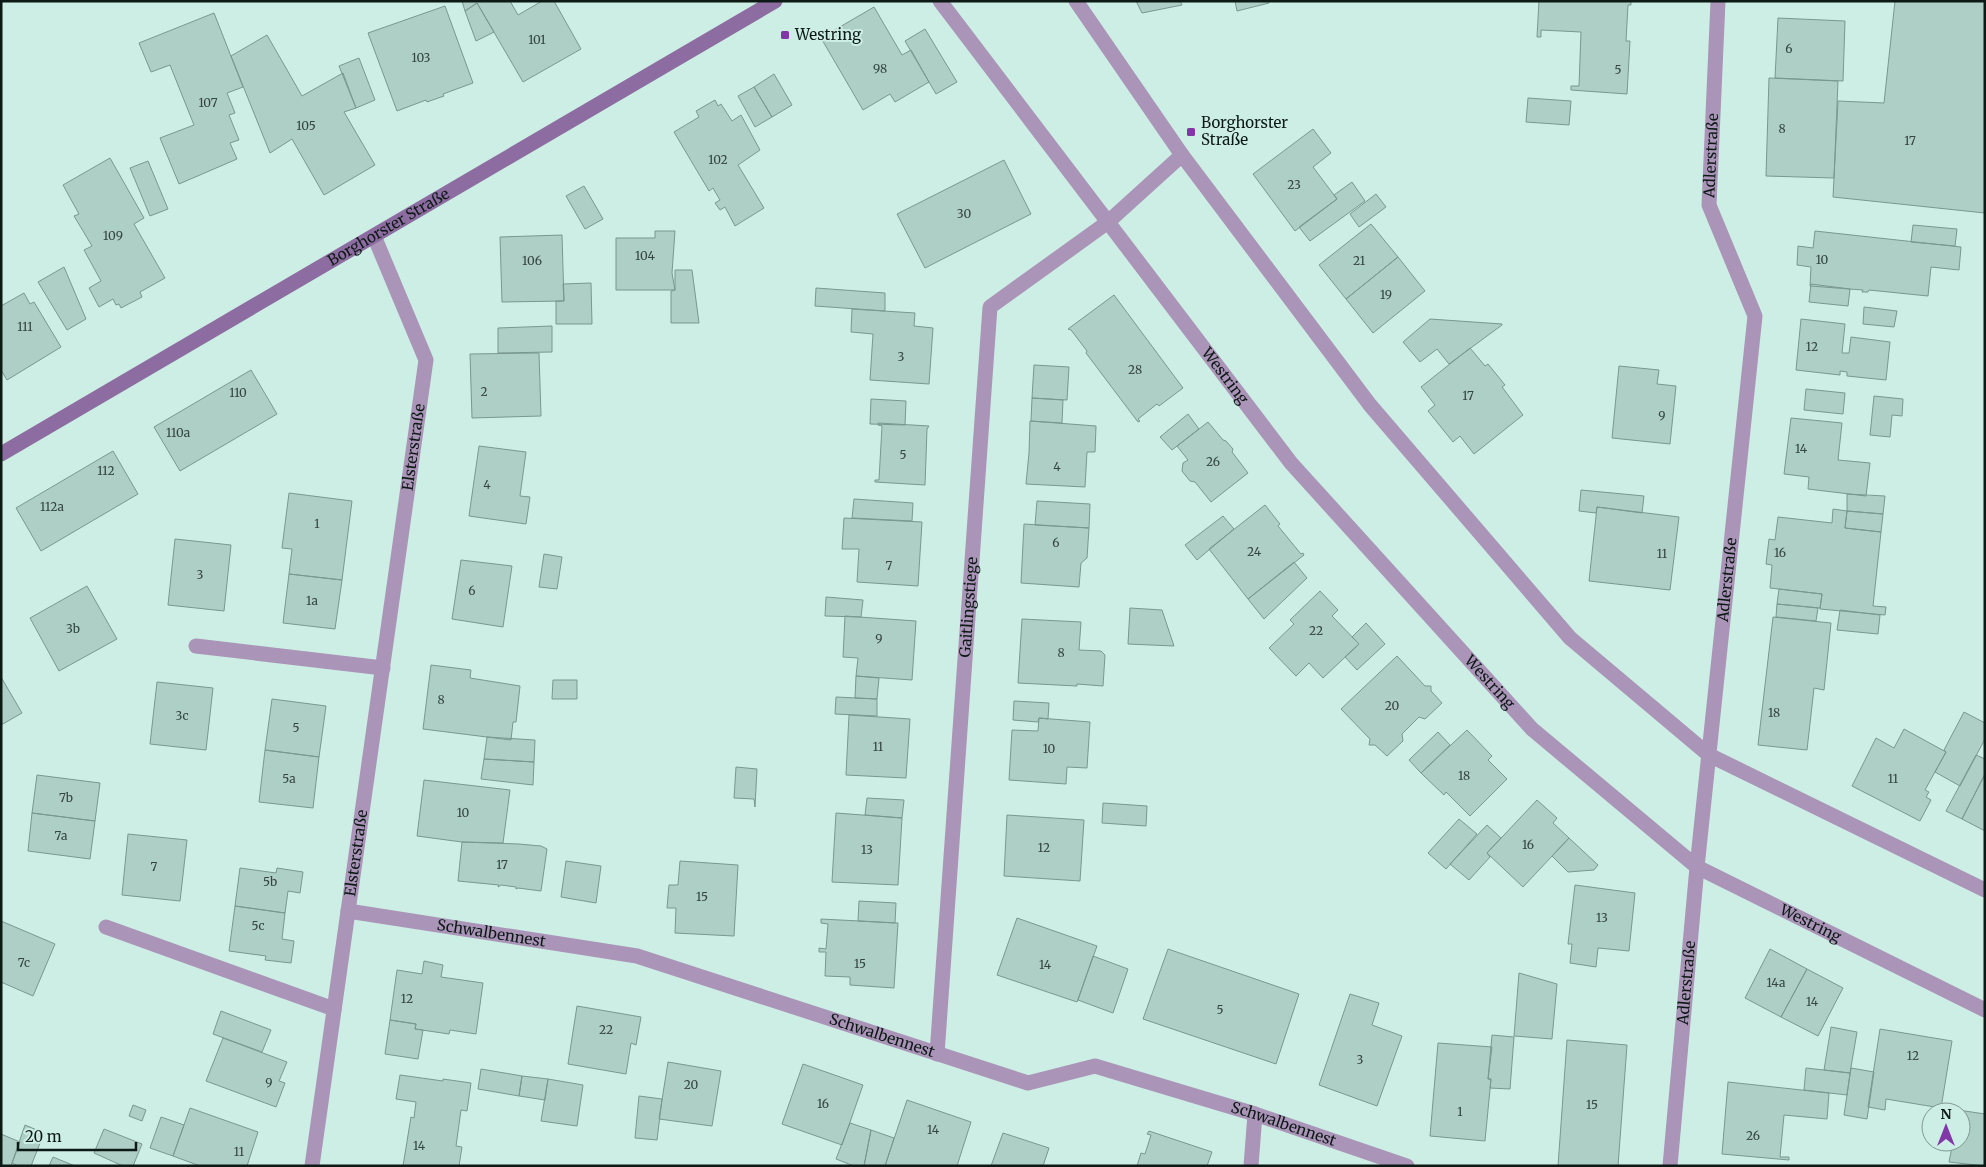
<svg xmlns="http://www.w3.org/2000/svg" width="1986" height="1167" viewBox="0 0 1986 1167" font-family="Merriweather,serif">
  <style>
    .building { fill: #aecfc5; stroke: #79988f }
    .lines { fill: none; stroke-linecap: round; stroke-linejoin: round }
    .street { stroke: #aa94b8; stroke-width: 15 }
    .secondary { stroke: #8d6da1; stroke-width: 15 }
    .poi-dot { fill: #8237a9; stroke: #cdeee4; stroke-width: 2 }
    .labels { text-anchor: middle; stroke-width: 4; stroke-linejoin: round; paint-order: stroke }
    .number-label { font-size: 12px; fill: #354641 }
    .poi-label { font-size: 15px; fill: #0d1915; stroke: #cdeee4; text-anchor: start }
    .street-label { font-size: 15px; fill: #0d1915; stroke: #cdeee4 }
  </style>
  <rect width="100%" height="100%" fill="#cdeee4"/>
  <path class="building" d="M462,1H510L518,15L542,1H554L581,49L523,82L477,3L465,11Z
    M1136,1H1180L1182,5L1142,13Z
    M1235,1H1269V3L1237,11Z
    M1539,1H1631V5H1628L1626,41H1630L1627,94L1571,90V86H1579L1581,32L1541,30V37H1537Z
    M1895,1H1985V213L1833,197L1838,101L1884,103Z
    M477,3L494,32L476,41L465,11Z
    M445,6L473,83L443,94L444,96L427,102L426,100L397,111L368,33Z
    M874,7L902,55L911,50L929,82L895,102L890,94L863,110L821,38Z
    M214,13L243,87L227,93L235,113L229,115L239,140L230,143L237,159L179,184L160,138L194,125L170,65L151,72L139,43Z
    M1778,18L1845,21L1843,81L1775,78Z
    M925,29L957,82L936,94L905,41Z
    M267,35L302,96L343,73L356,108L344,112L375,165L324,195L292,139L270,153L231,56Z
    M359,58L375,100L356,108L339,66Z
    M774,74L792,105L772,117L754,87Z
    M1769,78L1838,81L1834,178L1766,176Z
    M754,87L772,117L755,127L738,96Z
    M1528,98L1571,101L1569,125L1526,122Z
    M715,100L718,106L721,104L732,121L741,115L760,150L738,165L764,208L735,226L725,207L720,210L715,203L720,200L713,188L709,191L674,132L699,117L696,111Z
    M1313,129L1331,153L1313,167L1337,199L1295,231L1253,174Z
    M110,158L144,218L134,224L165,278L140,292L142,297L121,308L119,304L116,305L113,299L99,307L89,288L101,281L84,250L92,246L74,216L79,214L63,185Z
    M1004,160L1031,214L925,268L897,214Z
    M148,161L168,209L150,216L130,168Z
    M1352,182L1365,201L1310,241L1299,227L1337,199L1334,195Z
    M584,186L603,219L585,229L566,196Z
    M1376,194L1386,207L1359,227L1350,214Z
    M1371,224L1398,257L1346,299L1319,265Z
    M1913,225L1957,229L1955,246L1911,242Z
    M655,231H675L672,273L675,290H616V238H655Z
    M1815,231L1961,247L1959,270L1931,267L1928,296L1869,290L1868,292H1862L1863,290L1810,286L1811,267L1797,265L1798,246L1813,248Z
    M562,235L564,301L502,302L500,237Z
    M1398,257L1425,291L1373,333L1346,299Z
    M64,267L86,319L67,330L38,282Z
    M675,270H692L699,323H671V291L675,290Z
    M591,283L592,324H556V301H564L563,284Z
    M1811,284L1850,289L1848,306L1809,302Z
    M816,288L885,293V311L815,306Z
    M24,293L30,304L34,302L61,347L7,380L1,370V306Z
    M1114,295L1183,388L1159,406L1157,404L1138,419L1140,421L1138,422L1086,353L1087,351L1071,330L1068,329Z
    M1864,307L1897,311L1894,327L1863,324Z
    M852,309L915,313L914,326L933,328L929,384L870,380L873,334L851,332Z
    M1430,319L1502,324V325L1449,364L1437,349L1420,362L1403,342Z
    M1801,319L1845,324L1842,353H1849L1851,337L1890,342L1886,380L1847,376V372L1840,371V375L1796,370Z
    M552,326V352L498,353V328Z
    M1470,348L1485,366L1488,364L1505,385L1502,387L1523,415L1474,454L1460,436L1453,442L1428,411L1435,405L1421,387Z
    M539,353L541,416L472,418L470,354Z
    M1034,365L1069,367L1067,400L1032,398Z
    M1619,366L1659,370L1657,384L1676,386L1670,444L1612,438Z
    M251,370L277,414L180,471L154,427Z
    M1806,389L1845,393L1843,414L1804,410Z
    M1874,396L1903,399L1902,416L1892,415L1890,437L1870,435Z
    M1032,398L1063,400L1062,423L1031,421Z
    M871,399L906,401L905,425L870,424Z
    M1188,414L1199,429L1172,450L1160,437Z
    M1791,418L1842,423L1838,460L1870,463L1866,496L1808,489L1809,477L1784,474Z
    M1030,421L1096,426L1095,452H1087L1085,487L1026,484L1029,453Z
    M1208,422L1223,440L1226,441L1233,449L1232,452L1248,473L1211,502L1195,482L1190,481L1182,471L1183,463L1188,460L1177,446Z
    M878,423L929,426L927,429L925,485L875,482V480H879L882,426L878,425Z
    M479,446L526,452L520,496L530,497L526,524L469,516Z
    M113,451L138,494L41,551L16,508Z
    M1581,490L1644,496L1642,513L1597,507L1596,513L1579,511Z
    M289,493L352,501L342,580L289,574L292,549L282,548Z
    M1847,494L1885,496L1883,514L1847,511Z
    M854,499L913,503L912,521L852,518Z
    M1037,501L1090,504L1089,528L1035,525Z
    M1265,505L1280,524L1278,526L1301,554L1303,553L1304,555L1248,599L1209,549Z
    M1597,507L1679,517L1670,590L1589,581Z
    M1833,509L1847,511L1845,528L1881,532L1873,606L1886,607L1885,615L1820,609L1822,594L1770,588L1772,565L1766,564L1769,539L1775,540L1778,517L1832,523Z
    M1847,511L1883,514L1881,532L1845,528Z
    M1223,516L1234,529L1197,560L1185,545Z
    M844,518L922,522L918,586L857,582L859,549H842Z
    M1024,524L1089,528L1087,558L1081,563L1079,587L1021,583Z
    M175,539L231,545L224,611L168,605Z
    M544,554L562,557L557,589L539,587Z
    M461,560L512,566L503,627L452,619Z
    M1294,562L1307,578L1264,619L1248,599Z
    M289,574L342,580L335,629L283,623Z
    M87,586L117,639L59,671L30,618Z
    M1779,589L1822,594L1820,608L1777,604Z
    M1320,591L1338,610L1332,616L1359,644L1323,678L1309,663L1296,676L1269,648L1294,624L1290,620Z
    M826,597L863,600L861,617L825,616Z
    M1777,604L1818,608L1816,621L1776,617Z
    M1130,608L1162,610L1174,646L1128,644Z
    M1840,610L1880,615L1878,634L1837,630Z
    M845,616L916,621L912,680L856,676L858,658L843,657Z
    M1773,617L1831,623L1824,690L1814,688L1807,750L1758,745Z
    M1022,619L1081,622L1079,650L1101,651L1105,655L1103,686L1077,684V686L1018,683Z
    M1366,623L1385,644L1357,670L1345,657L1359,644L1352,637Z
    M1397,656L1425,686H1431V691L1442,703L1425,719L1419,717L1402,734L1403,741L1387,756L1375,745H1369L1370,739L1341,709Z
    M431,665L471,670L470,678L520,686L516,722H513L511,740L423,729Z
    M856,676L879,678L877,699L855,698Z
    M1,677L22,713L1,725Z
    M553,680H577V699H552Z
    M157,682L213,688L206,750L150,744Z
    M836,697L877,699V716L835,714Z
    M272,699L326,706L319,757L265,750Z
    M1014,701L1049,703L1048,719L1039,718L1038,722L1013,720Z
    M1964,712L1985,723V739L1960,786L1935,772L1946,752L1944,750Z
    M849,715L910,719L906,778L846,775Z
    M1039,718L1090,722L1087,768L1067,767L1066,784L1009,780L1012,730L1038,731Z
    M1904,729L1946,752L1925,790L1929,792L1926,797L1931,800L1920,821L1852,786L1876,738L1894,748Z
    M1467,730L1492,756L1488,760L1507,779L1470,816L1446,792L1444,795L1421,773Z
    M1438,732L1450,745L1421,773L1409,760Z
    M487,737L535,740L534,762L484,759Z
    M265,750L319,757L313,808L259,802Z
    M1976,755L1985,759V774L1962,819L1946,811Z
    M484,759L534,762L533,785L481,779Z
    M736,767L757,769L755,807L754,799L734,798Z
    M1985,774V831L1962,819Z
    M37,775L100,783L95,821L32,813Z
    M424,780L510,790L503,843L462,842L417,836Z
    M867,798L904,800L902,818L865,815Z
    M1537,800L1557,818L1553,823L1569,838L1523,887L1487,853Z
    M1103,803L1147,806L1146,826L1102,823Z
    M32,813L95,821L90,859L28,851Z
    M836,813L902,818L898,885L832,882Z
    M1007,815L1084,820L1080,881L1004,876Z
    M1459,819L1477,834L1446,869L1428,853Z
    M1487,825L1501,838L1487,853L1490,857L1469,880L1450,864Z
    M128,834L187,840L180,901L122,895Z
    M1569,838L1598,865L1594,870L1568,872L1552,856Z
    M462,842L519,844L541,846L547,849L541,891L518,888L516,889V887L501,885L498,887L499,885L458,881Z
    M566,861L601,866L596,903L561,897Z
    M680,861L738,865L734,936L675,933L676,908H667L669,885H678Z
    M240,868L276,873L277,868L303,872L300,893L288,891L285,913L235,906Z
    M1575,885L1635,893L1629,951L1598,948L1596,967L1570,963L1572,944H1568Z
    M859,901L896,903L895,923L858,921Z
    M235,906L285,913L282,939L294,941L291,963L265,960L266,956L229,951Z
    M1017,918L1097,946L1077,1002L997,975Z
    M821,919L898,923L894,988L850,985V977L825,976L826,952H819V948L826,949L828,924L821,923Z
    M1,921L55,944L33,996L1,982Z
    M1168,949L1299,994L1276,1064L1143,1019Z
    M1770,949L1807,969L1781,1017L1745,998Z
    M1093,956L1128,969L1113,1013L1078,1000Z
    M424,961L443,965L441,977L483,983L476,1034L450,1030L449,1034L415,1029L416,1024L390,1020L397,970L422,974Z
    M1807,969L1843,988L1818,1036L1781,1017Z
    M1519,973L1557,984L1552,1039L1514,1036Z
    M1350,994L1379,1003L1372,1025L1402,1036L1377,1106L1319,1085Z
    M577,1006L641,1017L636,1045L631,1043L626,1074L568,1064Z
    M221,1011L271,1030L262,1052L213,1034Z
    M390,1020L416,1024L415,1029L423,1030L418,1059L385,1054Z
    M1831,1027L1857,1032L1850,1073L1824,1070Z
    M1880,1029L1952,1041L1941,1108L1886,1099L1885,1110L1868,1107Z
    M1492,1035L1514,1037L1510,1089L1490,1088L1491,1079H1488Z
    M223,1038L287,1062L279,1081L285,1083L276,1107L206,1081Z
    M1567,1040L1627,1045L1618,1166H1558Z
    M1438,1043L1492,1047L1488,1079H1491L1485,1141L1430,1136Z
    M668,1062L721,1071L712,1126L659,1119Z
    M803,1064L863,1085L842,1145L782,1124Z
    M1806,1068L1850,1073L1847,1095L1804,1090Z
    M1851,1068L1874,1072L1867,1119L1844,1115Z
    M481,1069L522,1076L519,1096L478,1089Z
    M400,1075L443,1081V1079L471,1083L467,1111L461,1110L456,1146L462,1147L459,1166H403L411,1117L414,1118L416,1102L396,1099Z
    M522,1076L548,1079L545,1100L519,1096Z
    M548,1079L583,1085L577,1126L541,1121Z
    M1728,1082L1829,1093L1827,1119L1784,1115L1780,1157H1789V1160L1722,1154Z
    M639,1096L662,1099L657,1140L635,1138Z
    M907,1100L971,1122L957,1166H885Z
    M133,1105L146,1110L142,1121L129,1116Z
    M190,1108L258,1132L247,1166H200L173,1156Z
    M1958,1110L1985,1114V1166L1949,1162L1953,1142H1961V1112H1957Z
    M161,1117L184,1125L173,1156L150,1148Z
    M850,1123L871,1130L864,1166H854L836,1159Z
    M25,1125L44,1133L31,1166H18L12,1163Z
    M104,1129L142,1144L133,1166H123L94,1153Z
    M871,1130L894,1138L885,1166H864Z
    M1149,1131L1212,1152L1207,1166H1137L1141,1153L1145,1154L1151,1135L1147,1134Z
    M1003,1133L1049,1148L1043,1166H991Z
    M1,1134L20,1142L11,1166H1Z
    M53,1157L75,1166H49Z"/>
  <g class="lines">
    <g class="street">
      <path id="s1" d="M940,1L1291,463L1532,729L1697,867L1985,1010"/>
      <path d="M1076,1L1182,155L1370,405L1570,638L1709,755L1985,890"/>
      <path d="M196,646L383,668"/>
      <path id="s2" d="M348,911L637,956L1028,1083L1095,1066L1255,1114L1407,1166"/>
      <path d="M106,927L334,1009"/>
      <path id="s3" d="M937,1054L990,307L1108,222L1182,155"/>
      <path id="s4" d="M312,1166L426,360L374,236"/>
      <path d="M1251,1166L1255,1114"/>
      <path id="s5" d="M1670,1166L1697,867L1755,316L1709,205L1718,1"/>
    </g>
    <path class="secondary" id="s6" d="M1,454L775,1"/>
  </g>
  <g class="poi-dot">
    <rect x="780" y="30" width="10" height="10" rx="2.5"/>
    <rect x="1186" y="127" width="10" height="10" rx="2.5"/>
  </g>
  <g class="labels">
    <g class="number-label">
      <text x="537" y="44">101</text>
      <text x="1789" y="53">6</text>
      <text x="421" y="62">103</text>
      <text x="880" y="73">98</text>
      <text x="1618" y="74">5</text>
      <text x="208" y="107">107</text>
      <text x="306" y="130">105</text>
      <text x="1782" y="133">8</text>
      <text x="1910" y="145">17</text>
      <text x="718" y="164">102</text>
      <text x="1294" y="189">23</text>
      <text x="964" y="218">30</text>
      <text x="113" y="240">109</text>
      <text x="645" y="260">104</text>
      <text x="1822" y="264">10</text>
      <text x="532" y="265">106</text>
      <text x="1359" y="265">21</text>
      <text x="1386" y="299">19</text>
      <text x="25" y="331">111</text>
      <text x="1812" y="351">12</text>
      <text x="901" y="361">3</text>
      <text x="1135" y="374">28</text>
      <text x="484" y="396">2</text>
      <text x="238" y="397">110</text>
      <text x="1468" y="400">17</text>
      <text x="1662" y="420">9</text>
      <text x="178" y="437">110a</text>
      <text x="1801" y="453">14</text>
      <text x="903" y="459">5</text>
      <text x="1213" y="466">26</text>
      <text x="1057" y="471">4</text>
      <text x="106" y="475">112</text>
      <text x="487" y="489">4</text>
      <text x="52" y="511">112a</text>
      <text x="317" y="528">1</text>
      <text x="1056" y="547">6</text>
      <text x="1254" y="556">24</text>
      <text x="1780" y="557">16</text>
      <text x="1662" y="558">11</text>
      <text x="889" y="570">7</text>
      <text x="200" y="579">3</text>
      <text x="472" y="595">6</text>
      <text x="312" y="605">1a</text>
      <text x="73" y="633">3b</text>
      <text x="1316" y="635">22</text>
      <text x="879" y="643">9</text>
      <text x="1061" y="657">8</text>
      <text x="441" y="704">8</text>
      <text x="1392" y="710">20</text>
      <text x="1774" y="717">18</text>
      <text x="182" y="720">3c</text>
      <text x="296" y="732">5</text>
      <text x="878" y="751">11</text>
      <text x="1049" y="753">10</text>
      <text x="1464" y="780">18</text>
      <text x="289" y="783">5a</text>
      <text x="1893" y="783">11</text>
      <text x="66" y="802">7b</text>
      <text x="463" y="817">10</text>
      <text x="61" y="840">7a</text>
      <text x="1528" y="849">16</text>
      <text x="1044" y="852">12</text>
      <text x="867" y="854">13</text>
      <text x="502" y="869">17</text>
      <text x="154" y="871">7</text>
      <text x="270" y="886">5b</text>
      <text x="702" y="901">15</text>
      <text x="1602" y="922">13</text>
      <text x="258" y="930">5c</text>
      <text x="24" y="967">7c</text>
      <text x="860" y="968">15</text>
      <text x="1045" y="969">14</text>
      <text x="1776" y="987">14a</text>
      <text x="407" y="1003">12</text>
      <text x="1812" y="1006">14</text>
      <text x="1220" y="1014">5</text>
      <text x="606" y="1034">22</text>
      <text x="1913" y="1060">12</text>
      <text x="1360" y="1064">3</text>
      <text x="269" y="1087">9</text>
      <text x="691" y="1089">20</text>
      <text x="823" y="1108">16</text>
      <text x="1592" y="1109">15</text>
      <text x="1460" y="1116">1</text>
      <text x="933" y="1134">14</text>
      <text x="1753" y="1140">26</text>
      <text x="419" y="1150">14</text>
      <text x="239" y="1156">11</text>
    </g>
    <g class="poi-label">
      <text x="795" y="40">Westring</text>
      <text x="1201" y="128">Borghorster<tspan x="1201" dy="17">Straße</tspan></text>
    </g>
    <g class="street-label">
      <text dy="5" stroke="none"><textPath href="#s5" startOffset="1024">Adlerstraße</textPath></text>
      <text dy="5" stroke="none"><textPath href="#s6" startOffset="449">Borghorster Straße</textPath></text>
      <text dy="5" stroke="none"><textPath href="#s1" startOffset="471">Westring</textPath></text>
      <text dy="5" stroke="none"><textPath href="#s4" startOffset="726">Elsterstraße</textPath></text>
      <text dy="5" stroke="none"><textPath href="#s5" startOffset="589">Adlerstraße</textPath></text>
      <text dy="5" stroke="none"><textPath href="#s3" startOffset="448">Gaitlingstiege</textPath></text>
      <text dy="5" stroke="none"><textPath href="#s1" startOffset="876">Westring</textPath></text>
      <text dy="5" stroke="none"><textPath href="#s4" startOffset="316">Elsterstraße</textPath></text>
      <text dy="5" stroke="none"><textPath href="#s1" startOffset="1281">Westring</textPath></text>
      <text dy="5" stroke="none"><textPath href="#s2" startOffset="145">Schwalbennest</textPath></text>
      <text dy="5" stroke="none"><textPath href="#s5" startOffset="184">Adlerstraße</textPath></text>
      <text dy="5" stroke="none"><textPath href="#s2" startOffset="550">Schwalbennest</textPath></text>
      <text dy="5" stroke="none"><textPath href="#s2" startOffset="970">Schwalbennest</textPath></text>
    </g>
  </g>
  <rect width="1986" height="1167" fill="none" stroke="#0d1915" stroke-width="5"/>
  <g transform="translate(1946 1127)"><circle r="24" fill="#cdeee4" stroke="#809991"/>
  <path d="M0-4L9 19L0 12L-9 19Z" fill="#8237a9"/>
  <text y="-8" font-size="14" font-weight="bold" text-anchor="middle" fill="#0d1915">N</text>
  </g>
  <path d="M18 1142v8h118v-8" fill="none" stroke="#0d1915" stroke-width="2.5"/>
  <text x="25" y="1142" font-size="15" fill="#0d1915" stroke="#cdeee4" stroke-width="4" paint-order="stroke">20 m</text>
</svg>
